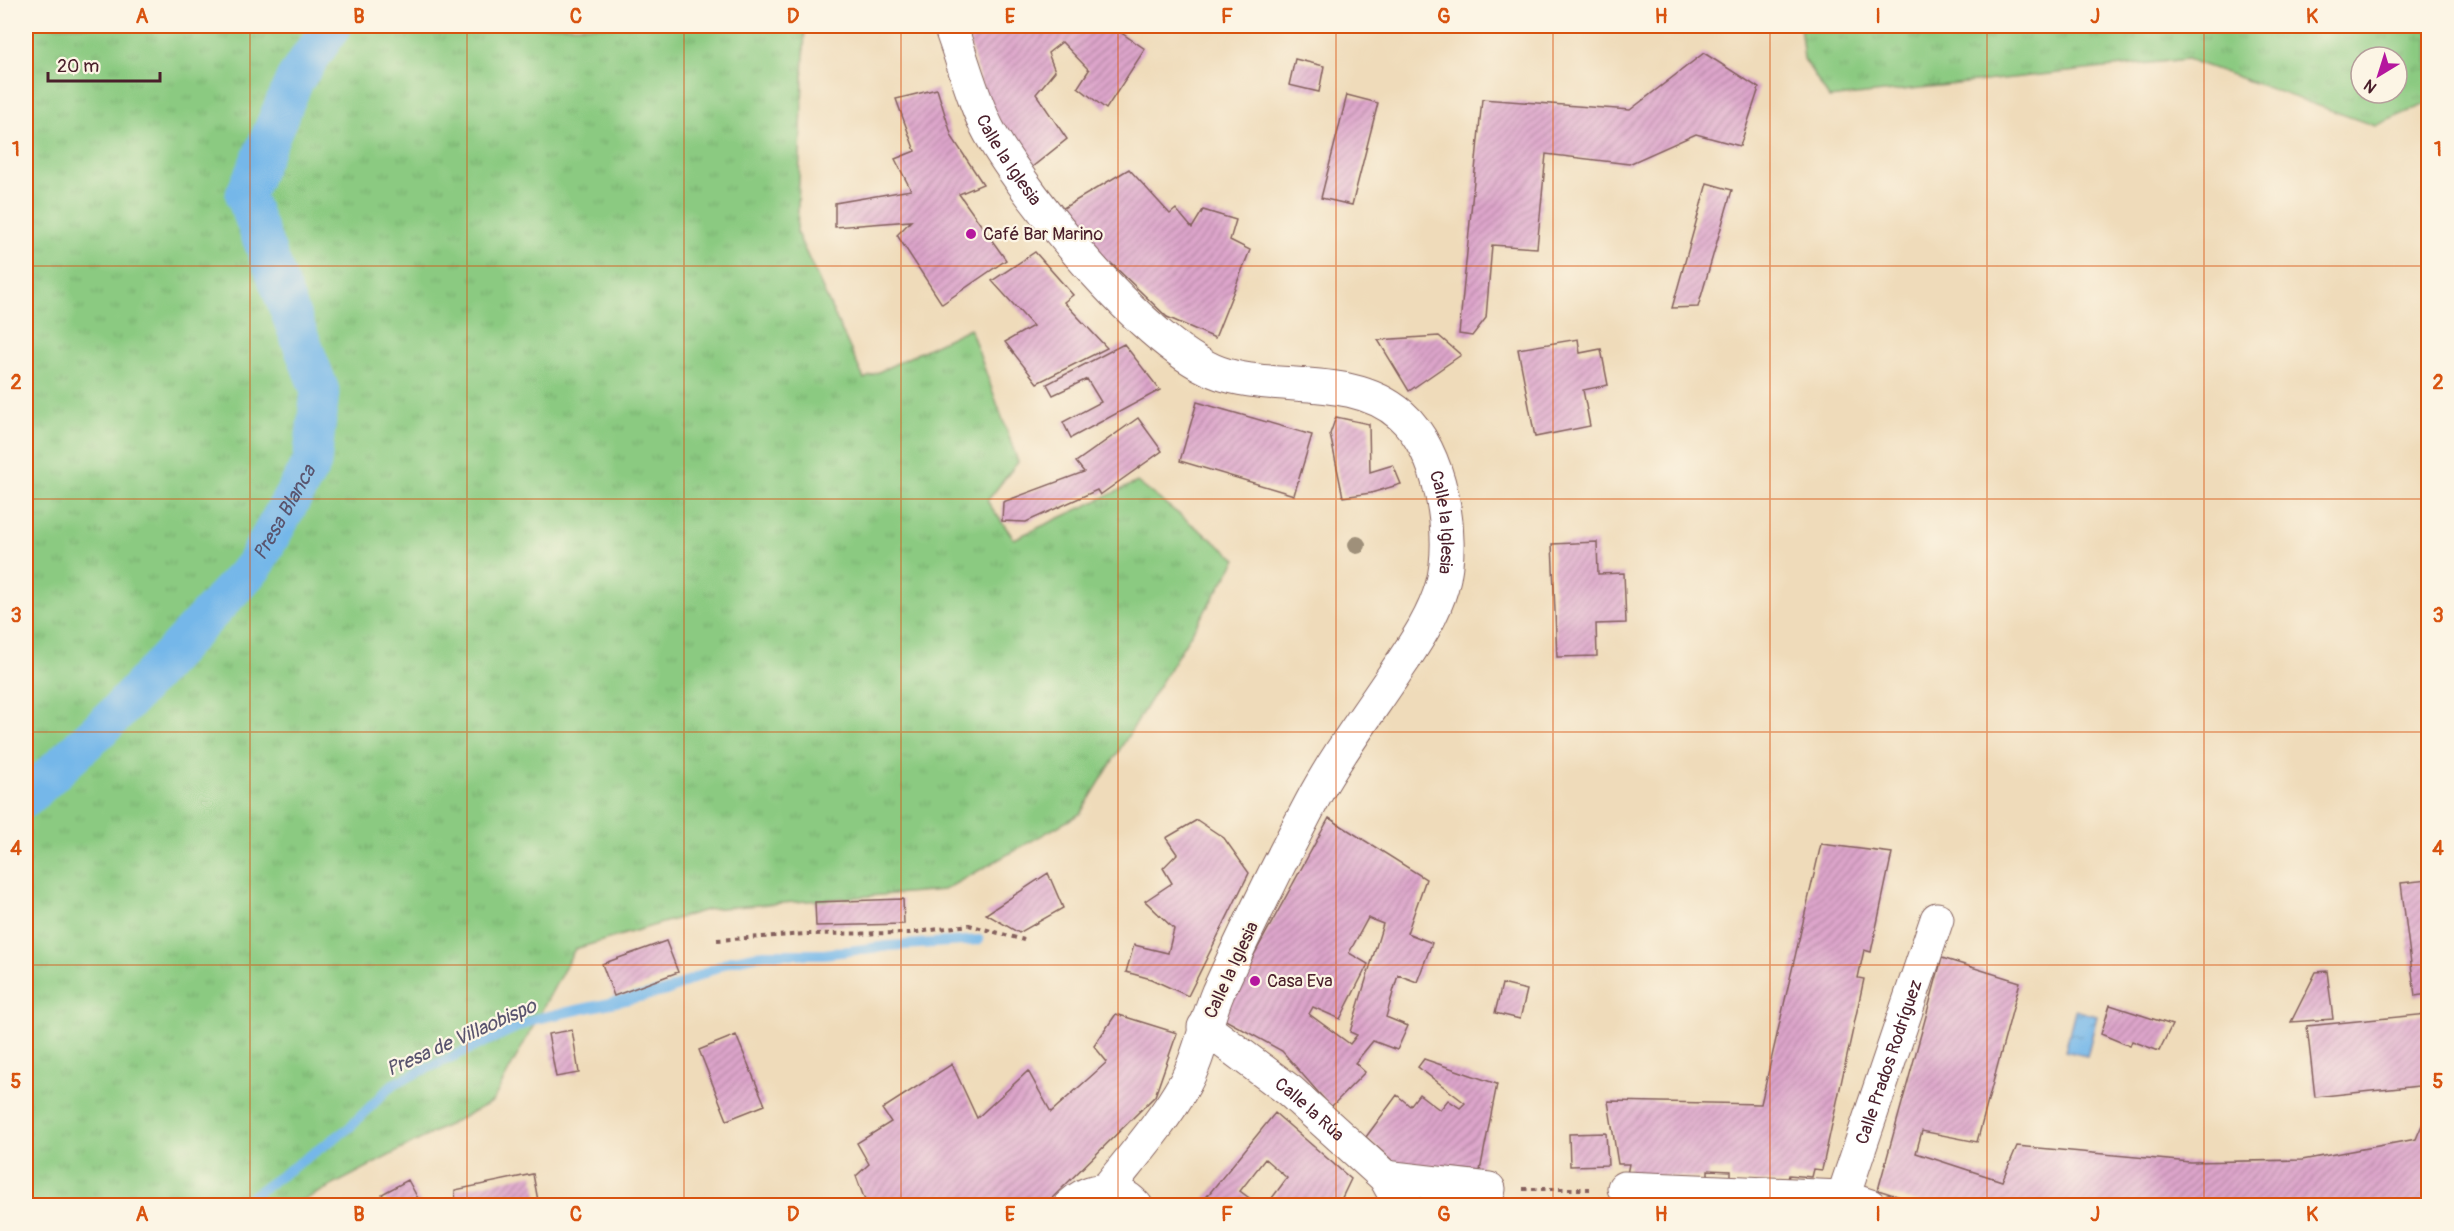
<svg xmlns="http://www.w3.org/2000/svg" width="2454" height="1231" viewBox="0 0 2454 1231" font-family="Pangolin,sans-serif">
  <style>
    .grass { fill: url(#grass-tufts); stroke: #6a7456; stroke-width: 1.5; fill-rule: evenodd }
    .water { fill: url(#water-ripples); stroke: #5f6b8a; stroke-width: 1.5 }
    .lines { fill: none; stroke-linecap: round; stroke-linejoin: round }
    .stream { stroke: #74b7e9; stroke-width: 10 }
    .canal { stroke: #74b7e9; stroke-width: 39 }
    .building { fill: url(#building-hatch); fill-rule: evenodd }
    .minor-casing { stroke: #84615d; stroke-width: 35 }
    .path { stroke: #84615d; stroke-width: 4; stroke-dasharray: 4.5 4.5; stroke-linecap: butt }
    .minor { stroke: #fff; stroke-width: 33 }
    .tree { fill: #9f907a }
    .grid { fill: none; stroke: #d8530f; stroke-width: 1.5; stroke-opacity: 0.55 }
    .poi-dot { fill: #b5179e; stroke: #fcf5e5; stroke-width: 2 }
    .labels { text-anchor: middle; stroke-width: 4.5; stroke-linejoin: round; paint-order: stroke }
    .street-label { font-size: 18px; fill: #4a1f2b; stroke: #fcf5e5 }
    .poi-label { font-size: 18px; fill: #4a1f2b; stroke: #fcf5e5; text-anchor: start }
    .water-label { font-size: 20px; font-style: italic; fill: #59546e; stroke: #fcf5e5 }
    .neatline { fill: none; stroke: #d8530f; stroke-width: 2 }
    .grid-label { font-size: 20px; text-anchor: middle; font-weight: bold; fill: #d8530f }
  </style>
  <defs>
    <pattern id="grass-tufts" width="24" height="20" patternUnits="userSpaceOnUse" patternTransform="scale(1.5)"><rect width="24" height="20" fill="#8bca81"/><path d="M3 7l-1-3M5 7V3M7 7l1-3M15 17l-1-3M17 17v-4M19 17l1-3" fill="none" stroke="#79ad70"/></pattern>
    <pattern id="water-ripples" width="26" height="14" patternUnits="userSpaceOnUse" patternTransform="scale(1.5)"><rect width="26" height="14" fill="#74b7e9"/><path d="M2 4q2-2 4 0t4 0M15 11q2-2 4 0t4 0" fill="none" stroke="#6194bd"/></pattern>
    <pattern id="building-hatch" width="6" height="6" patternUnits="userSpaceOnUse" patternTransform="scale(1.5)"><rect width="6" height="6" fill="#dda5cb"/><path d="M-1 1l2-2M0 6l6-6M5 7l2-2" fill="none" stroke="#b586a5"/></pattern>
  </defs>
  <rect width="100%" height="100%" fill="#fcf5e5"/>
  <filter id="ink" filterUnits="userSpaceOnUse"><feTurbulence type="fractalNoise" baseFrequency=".0167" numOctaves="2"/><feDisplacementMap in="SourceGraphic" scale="12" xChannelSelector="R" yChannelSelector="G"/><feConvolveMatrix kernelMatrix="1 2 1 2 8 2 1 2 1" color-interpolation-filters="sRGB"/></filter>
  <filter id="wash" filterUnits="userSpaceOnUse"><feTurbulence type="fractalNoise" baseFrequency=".008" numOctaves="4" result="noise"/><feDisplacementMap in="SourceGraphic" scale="24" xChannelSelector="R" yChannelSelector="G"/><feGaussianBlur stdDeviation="1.35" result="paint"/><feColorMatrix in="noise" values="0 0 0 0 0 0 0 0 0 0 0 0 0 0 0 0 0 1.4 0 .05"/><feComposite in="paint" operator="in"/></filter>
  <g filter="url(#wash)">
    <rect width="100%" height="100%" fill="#efdbba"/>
    <path class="grass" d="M26,26H805L797,233L864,379L970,328L1018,462L987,501L1014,539L1137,482L1237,559L1080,814L944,890L709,909L575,949L492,1102L295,1205H26Z
      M1800,26H2428V103L2375,126L2187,59L1829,98L1804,59ZM2361,57H2397V93H2361Z"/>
    <path class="water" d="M2075,1010L2097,1016L2087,1056L2065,1051Z"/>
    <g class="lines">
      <path class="stream" d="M238,1206L349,1128L393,1084L535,1019L667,991L730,961L764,954H824L888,946L979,940"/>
      <path class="canal" id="s1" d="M26,798L115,715L253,567L312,463L320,391L245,195L295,79L332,26"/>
    </g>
    <g id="blocks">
      <path class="building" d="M965,26H1050L1052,31L1066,26H1111L1145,49L1106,109L1078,87L1089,70L1062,42L1048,53L1055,71L1036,94L1067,139L1027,171L984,95Z
        M1704,53L1759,88L1740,146L1696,134L1629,164L1546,154L1537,248L1492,245L1486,318L1472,336L1459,334L1482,99L1630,110Z
        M1295,59L1324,66L1319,92L1289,85Z
        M937,89L952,137L983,184L959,194L1006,260L942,304L897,235L911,221L835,227V203L911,190L895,159L915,151L896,99Z
        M1347,95L1378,103L1352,205L1321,198Z
        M1129,169L1170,214L1176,209L1192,228L1203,210L1236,220L1230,240L1250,250L1215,338L1167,317L1112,264L1109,267L1060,210Z
        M1707,183L1732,190L1698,307L1672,308Z
        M1035,252L1073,295L1064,302L1107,348L1037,383L1005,342L1033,326L992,281Z
        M1439,336L1461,355L1409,391L1378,340Z
        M1578,339L1580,353L1601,349L1608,385L1583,390L1590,426L1535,437L1518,349Z
        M1124,344L1160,390L1071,438L1063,422L1101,402L1087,379L1053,395L1047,384Z
        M1197,402L1312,435L1294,495L1180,461Z
        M1336,417L1369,424L1370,472L1393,465L1401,484L1371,493L1343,497L1330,434Z
        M1138,418L1162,451L1100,495L1097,490L1026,522L1002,521L1003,502L1084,472L1076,462Z
        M1597,542L1598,574L1624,573L1626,623L1596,624L1597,656L1557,657L1552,544Z
        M1329,818L1426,879L1407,933L1432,943L1417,982L1398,975L1386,1017L1408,1026L1397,1050L1373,1041L1355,1063L1365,1072L1331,1107L1282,1051L1220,1017ZM1368,918L1383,924L1350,1032L1357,1035L1350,1044L1309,1014L1313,1007L1340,1019L1368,964L1349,953Z
        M1197,820L1224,838L1249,873L1188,996L1151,979L1126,972L1134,945L1168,953L1174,929L1145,901L1172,883L1163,868L1177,854L1166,838Z
        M1821,844L1892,853L1871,952L1864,950L1858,978L1864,979L1822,1170L1814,1169L1812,1177L1789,1175L1787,1183L1731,1179V1171L1708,1170V1178L1627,1174L1629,1164H1618L1608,1101L1761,1104Z
        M1048,873L1063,908L1019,933L986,914Z
        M2428,880V994L2415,996L2401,883Z
        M903,899L904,924L816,926L815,902Z
        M666,941L678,972L614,996L602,964Z
        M1942,958L2020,982L1977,1142L1922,1131L1916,1153L2002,1181L2017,1146L2190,1162L2302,1160L2416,1139L2428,1111V1206H1929L1878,1190Z
        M2327,971L2333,1019L2291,1022L2316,972Z
        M1502,984L1527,990L1520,1019L1495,1013Z
        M2110,1005L2172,1025L2159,1051L2132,1041L2130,1046L2101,1034Z
        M1116,1014L1177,1033L1155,1096L1044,1206H867L856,1176L869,1164L857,1143L891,1122L882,1109L952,1064L977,1118L1028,1071L1051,1112L1107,1062L1094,1046Z
        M2428,1014V1085L2315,1097L2307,1026Z
        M572,1030L579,1073L556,1077L548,1034Z
        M736,1035L765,1105L727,1120L699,1050Z
        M1424,1059L1497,1084L1480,1171L1394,1162L1366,1137L1397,1095L1410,1106L1419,1094L1440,1110L1448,1100L1460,1108L1465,1103L1418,1067Z
        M1275,1113L1351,1179L1338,1206H1266L1287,1178L1265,1159L1240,1191L1260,1206H1199Z
        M1606,1133L1608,1165L1570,1166L1569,1134Z
        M533,1174L539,1206H456L455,1190Z
        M408,1180L421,1204L389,1206L382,1194Z
        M1407,1192L1441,1202L1440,1206H1408Z"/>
    </g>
  </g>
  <g filter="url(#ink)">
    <use href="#blocks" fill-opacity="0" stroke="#84615d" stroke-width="1.5"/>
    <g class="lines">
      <g class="minor-casing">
        <g id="minor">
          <path id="s2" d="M950,26C962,57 974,105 990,133C1028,200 1152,355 1226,375C1283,391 1354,374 1401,415C1441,450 1456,536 1442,586C1433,618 1413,646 1395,673C1367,715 1336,756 1312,801C1279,863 1247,928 1218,992C1205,1023 1200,1057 1184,1085C1163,1122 1133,1156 1107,1189"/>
          <path id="s3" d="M1204,1027L1290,1091L1385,1177L1401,1206"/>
          <path d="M1385,1177L1489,1189"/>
          <path d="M1624,1188L1842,1197L1870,1206"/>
          <path d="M1070,1206C1090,1186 1116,1185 1136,1206"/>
          <path id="s4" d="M1840,1206L1937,919"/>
        </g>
      </g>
      <path class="path" d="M717,940L806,934L910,933L969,925L1024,940
        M1523,1189H1590"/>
      <use href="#minor" class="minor"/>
    </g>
    <circle class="tree" cx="1357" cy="545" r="9"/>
  </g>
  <path class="grid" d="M250,26V1206M467,26V1206M684,26V1206M901,26V1206M1118,26V1206M1336,26V1206M1553,26V1206M1770,26V1206M1987,26V1206M2204,26V1206M26,266H2428M26,499H2428M26,732H2428M26,965H2428"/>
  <g class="poi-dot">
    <circle cx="971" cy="234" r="6"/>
    <circle cx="1255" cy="981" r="6"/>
  </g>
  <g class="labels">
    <g class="street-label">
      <text dy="6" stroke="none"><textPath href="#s2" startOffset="147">Calle la Iglesia</textPath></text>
      <text dy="6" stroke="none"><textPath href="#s2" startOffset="758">Calle la Iglesia</textPath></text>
      <text transform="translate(1231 970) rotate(-65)" y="6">Calle la Iglesia</text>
      <text dy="6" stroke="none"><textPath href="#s4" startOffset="152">Calle Prados Rodríguez</textPath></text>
      <text dy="6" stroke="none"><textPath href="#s3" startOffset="134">Calle la Rúa</textPath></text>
    </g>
    <g class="poi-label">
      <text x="983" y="240">Café Bar Marino</text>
      <text x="1267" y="987">Casa Eva</text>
    </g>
    <g class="water-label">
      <text dy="7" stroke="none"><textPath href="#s1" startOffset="387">Presa Blanca</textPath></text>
      <text transform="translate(461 1037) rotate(-24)" y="7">Presa de Villaobispo</text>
    </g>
  </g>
  <rect width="2454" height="1231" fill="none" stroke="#fcf5e5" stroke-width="66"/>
  <g transform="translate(2379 75) rotate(218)"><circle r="28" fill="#fcf5e5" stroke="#b59f9b" stroke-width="1.5"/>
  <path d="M0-4.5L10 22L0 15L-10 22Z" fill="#b5179e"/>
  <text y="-9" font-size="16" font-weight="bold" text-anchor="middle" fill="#4a1f2b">N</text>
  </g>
  <path d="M48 72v9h112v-9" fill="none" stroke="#4a1f2b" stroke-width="3"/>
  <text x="57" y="72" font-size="18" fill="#4a1f2b" stroke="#fcf5e5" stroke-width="4.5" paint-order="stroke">20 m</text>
  <rect x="33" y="33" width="2388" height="1165" class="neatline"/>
  <g class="grid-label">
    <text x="142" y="23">A</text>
    <text x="359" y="23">B</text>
    <text x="576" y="23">C</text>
    <text x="793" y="23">D</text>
    <text x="1010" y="23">E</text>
    <text x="1227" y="23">F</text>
    <text x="1444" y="23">G</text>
    <text x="1661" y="23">H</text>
    <text x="1878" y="23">I</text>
    <text x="2095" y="23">J</text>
    <text x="2312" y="23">K</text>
    <text x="16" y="156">1</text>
    <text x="2438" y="156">1</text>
    <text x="16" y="389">2</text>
    <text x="2438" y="389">2</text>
    <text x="16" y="622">3</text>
    <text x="2438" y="622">3</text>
    <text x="16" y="855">4</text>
    <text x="2438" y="855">4</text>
    <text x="16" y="1088">5</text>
    <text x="2438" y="1088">5</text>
    <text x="142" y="1221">A</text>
    <text x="359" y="1221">B</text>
    <text x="576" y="1221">C</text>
    <text x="793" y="1221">D</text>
    <text x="1010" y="1221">E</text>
    <text x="1227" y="1221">F</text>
    <text x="1444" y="1221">G</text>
    <text x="1661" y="1221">H</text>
    <text x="1878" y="1221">I</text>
    <text x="2095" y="1221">J</text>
    <text x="2312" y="1221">K</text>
  </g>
</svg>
